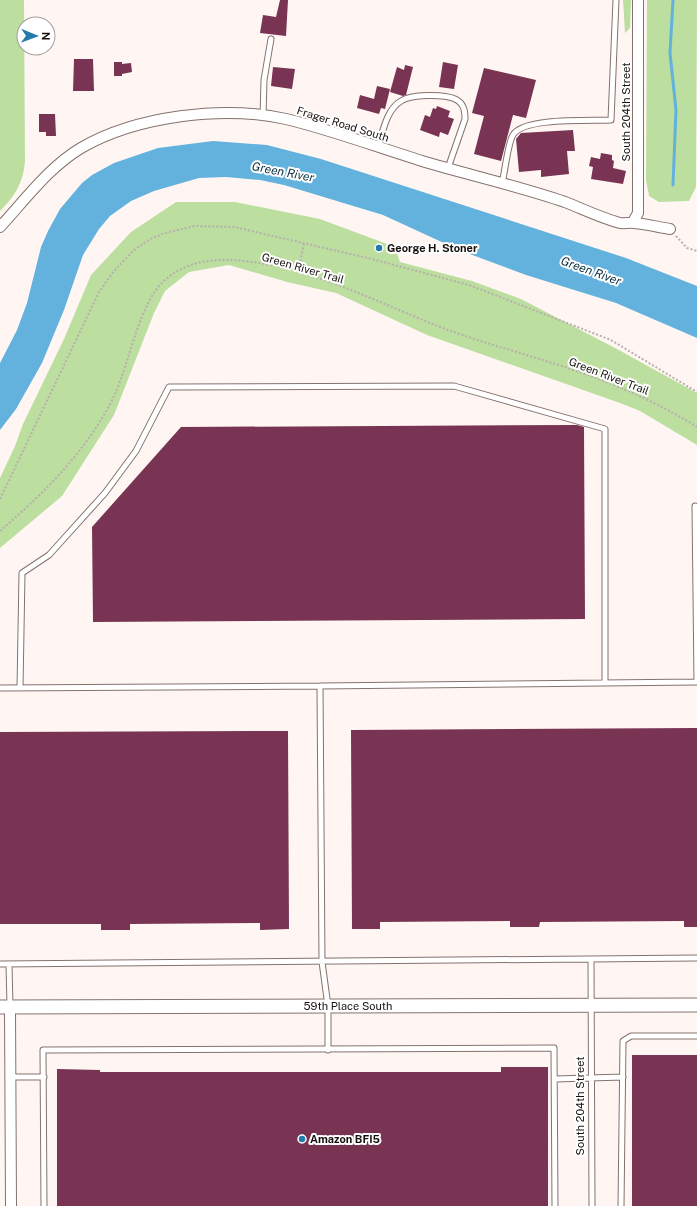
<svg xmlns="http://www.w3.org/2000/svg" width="697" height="1206" viewBox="0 0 697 1206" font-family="'Public Sans',sans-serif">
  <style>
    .green { fill: #bcde9f }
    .water { fill: #63b2de }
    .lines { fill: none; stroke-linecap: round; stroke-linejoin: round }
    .stream { stroke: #63b2de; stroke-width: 3 }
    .building { fill: #783452 }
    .service-casing { stroke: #84726c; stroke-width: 7 }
    .minor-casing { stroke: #84726c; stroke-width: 12 }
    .tertiary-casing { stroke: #84726c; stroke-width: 15 }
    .path { stroke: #b7afac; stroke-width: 2; stroke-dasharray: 2 2; stroke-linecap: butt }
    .service { stroke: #fff; stroke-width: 5 }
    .minor { stroke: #fff; stroke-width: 10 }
    .tertiary { stroke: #fff; stroke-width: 13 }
    .poi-dot { fill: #247aaa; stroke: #fff; stroke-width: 1.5 }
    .labels { text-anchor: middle; stroke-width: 4; stroke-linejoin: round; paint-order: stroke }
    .street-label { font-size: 11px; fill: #17110e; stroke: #fff }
    .poi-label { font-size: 11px; font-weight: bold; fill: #17110e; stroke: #fff; text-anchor: start }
    .water-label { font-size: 12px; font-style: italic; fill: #0a2f41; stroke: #fff }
  </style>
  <rect width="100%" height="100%" fill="#fff6f3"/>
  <path class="green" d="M0,0H24L25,162C23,183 15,196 0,211Z
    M623,0H631L630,28L625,33Z
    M647,0H697L696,187L689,201L659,202L649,196L646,180Z
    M176,202H235L320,219L395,247L400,262L472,281L521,299L617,349L697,393V445L640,411L620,403L427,335L336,293L287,282L229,265L189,272L165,291L154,313L114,415L62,496L0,548V478L15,446L23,424L64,339L91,275L131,232Z"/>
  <path class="water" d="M213,141L267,145L321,159L626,258L697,286V338L616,303L526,275L459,250L383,215L284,185L260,180L226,177L199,178L154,191L131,201L110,216L99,229L83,255L64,310L42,363L16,409L0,430V363L17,330L27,303L41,247L48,231L60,209L82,183L92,175L114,163L158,148Z"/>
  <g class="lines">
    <path class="stream" d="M673,185L676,110L670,53L673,0"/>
  </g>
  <path class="building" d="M280,0H288L286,36L260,33L263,15L276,17Z
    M74,59H93L94,91H73Z
    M114,62H122V64L131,63L132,72L122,74V76H114Z
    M443,62L458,65L454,89L439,87Z
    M405,65L413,67L406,95L403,96L390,92L397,67L404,70Z
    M273,67L295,69L292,89L271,86Z
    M484,68L536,80L526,118L513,115L501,161L474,154L484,116L472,113Z
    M377,86L390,89L385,109L381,108L379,114L357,108L360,95L374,99Z
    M437,106L450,111L448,117L454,119L448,135L440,132L439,137L420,130L425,115L430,117L433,108L436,109Z
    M39,114H55L56,136H46V132H39Z
    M573,130L575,151H567L569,174L541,177V170L519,172L516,139L521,133Z
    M601,153L612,155V160L614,161L613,168L626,171L623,184L591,179L593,167L589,166L591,157L600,159Z
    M577,425L584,427L585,619L93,622L92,527L181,427Z
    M697,728V927H684V921L540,922L539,927H510V921L380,922V929H352L351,730Z
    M288,731L289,929L260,930V923L130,924V930H101V924H0V732Z
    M632,1055H697V1206H632Z
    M501,1067H548V1206H57V1069L100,1070V1072H501Z"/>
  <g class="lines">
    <g class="service-casing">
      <path id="service" d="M263,116L264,80L271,39
        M378,147C383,132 386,110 401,101C411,94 444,94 455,99C464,103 465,111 465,119L448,168
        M502,183C505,172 508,142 513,135C523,117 591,121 611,120L616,0
        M695,506L697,682
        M320,686L697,682
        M0,688L320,686L322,962L328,1006V1050
        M20,688L22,573L49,555L105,493L136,451L169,387L454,386L605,429V683
        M591,959L592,1206
        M0,964L697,958
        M9,965L10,1006
        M11,1077H44
        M555,1079L623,1077
        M44,1206L43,1050L554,1048L555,1206
        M621,1206L623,1041L631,1036H697"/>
    </g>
    <g class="minor-casing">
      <path id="minor" d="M633,222L638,213V0
        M0,227C25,200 49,167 81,148C136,116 223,105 286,119C332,130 377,147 422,161C469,175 518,186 565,202C583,209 601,218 620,223C624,224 629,222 634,223C646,224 658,227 670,229
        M10,1007L11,1206"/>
    </g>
    <g class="tertiary-casing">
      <path id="tertiary" d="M0,1007L697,1005"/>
    </g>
    <path class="path" d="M676,236L687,248L697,251
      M298,273L304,243
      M0,499L99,292L114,271L134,250L152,238L165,233L195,226L234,227L372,259L469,285L611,340L697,392
      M0,531C45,492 89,449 115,394C130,361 139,302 166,279C189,260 216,258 245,261C317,269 382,305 448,330C481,342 515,351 549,362C600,378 651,398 697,427"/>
    <use href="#service" class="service"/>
    <use href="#minor" class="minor"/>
    <use href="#tertiary" class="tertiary"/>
  </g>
  <g class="poi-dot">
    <circle cx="379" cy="248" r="4"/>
    <circle cx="302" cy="1139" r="4"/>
  </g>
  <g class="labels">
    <g class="street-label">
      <text transform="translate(626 112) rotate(-90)" y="4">South 204th Street</text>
      <text transform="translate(343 124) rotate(17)" y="4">Frager Road South</text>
      <text transform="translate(303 268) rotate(16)" y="4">Green River Trail</text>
      <text transform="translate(609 376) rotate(21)" y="4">Green River Trail</text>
      <text x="348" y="1010">59th Place South</text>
      <text transform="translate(580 1106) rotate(-90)" y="4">South 204th Street</text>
    </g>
    <g class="poi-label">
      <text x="387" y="252">George H. Stoner</text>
      <text x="310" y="1143">Amazon BFI5</text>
    </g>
    <g class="water-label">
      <text transform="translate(283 172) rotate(11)" y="4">Green River</text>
      <text transform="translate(591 271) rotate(20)" y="4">Green River</text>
    </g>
  </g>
  <g transform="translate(36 36) rotate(91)"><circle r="19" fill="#ffffff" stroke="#a2a09f"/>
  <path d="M0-3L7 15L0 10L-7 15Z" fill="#247aaa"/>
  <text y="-6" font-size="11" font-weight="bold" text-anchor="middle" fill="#17110e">N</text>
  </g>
</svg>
